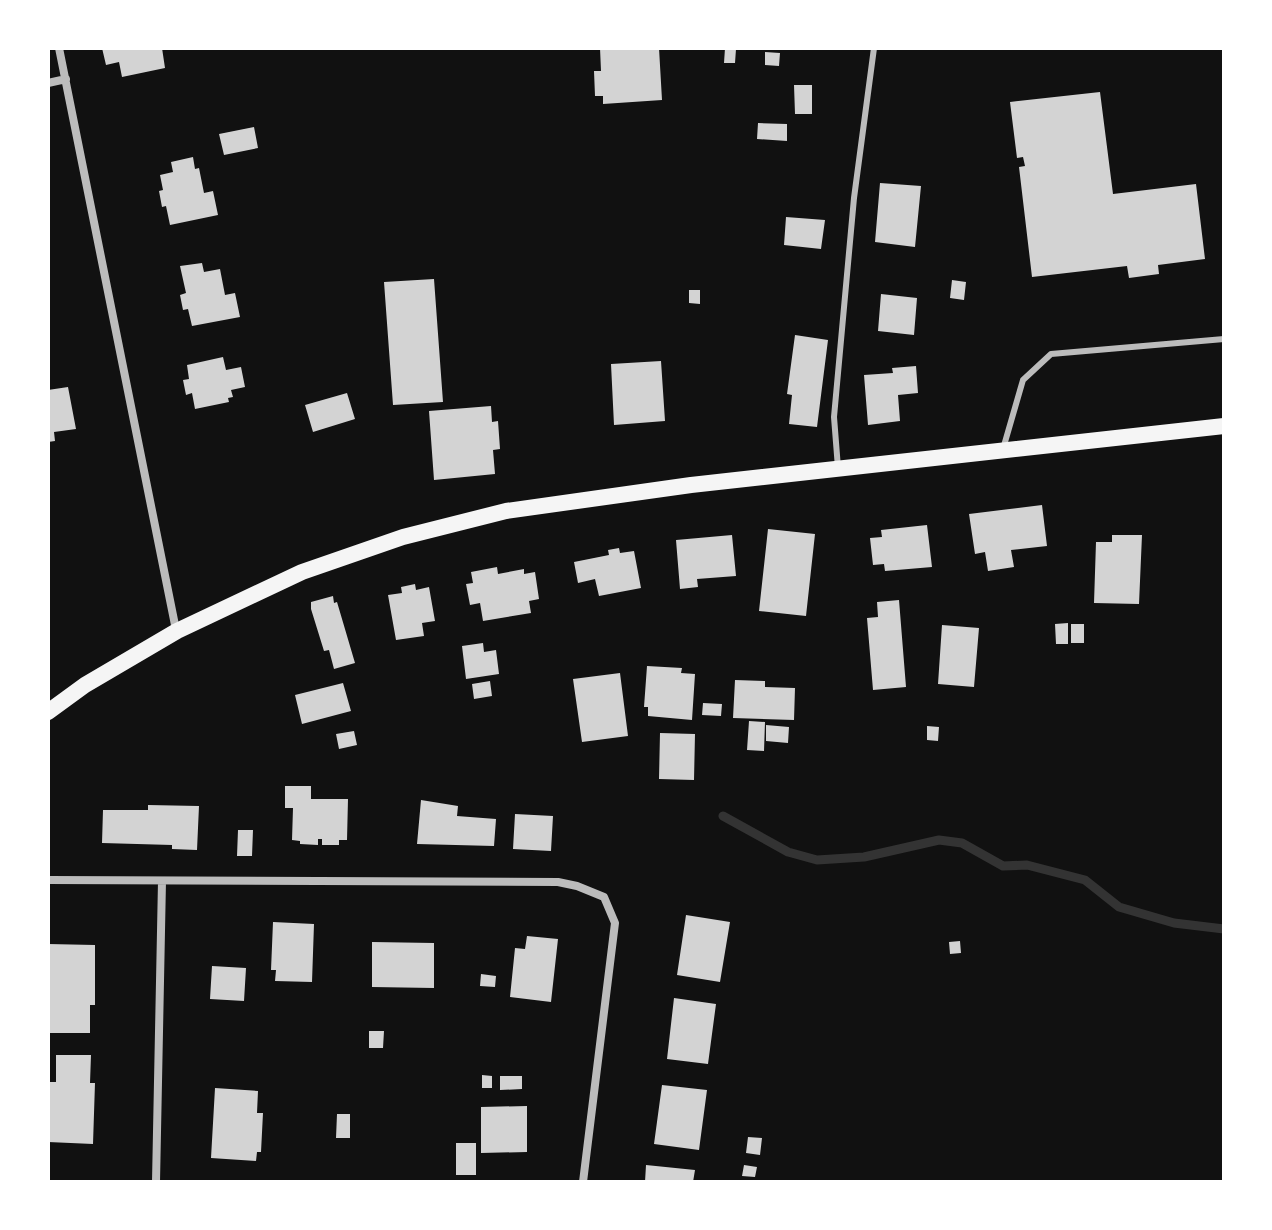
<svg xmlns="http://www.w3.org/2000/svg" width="1272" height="1230" viewBox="0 0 1272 1230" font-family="'Open Sans',sans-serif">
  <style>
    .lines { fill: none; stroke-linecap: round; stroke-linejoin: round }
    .stream { stroke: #333; stroke-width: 9 }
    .building { fill: #d3d3d3 }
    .service { stroke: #bcbcbc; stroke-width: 6 }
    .minor { stroke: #bcbcbc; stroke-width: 8 }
    .secondary { stroke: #f5f5f5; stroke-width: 16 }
  </style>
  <rect width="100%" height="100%" fill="#111"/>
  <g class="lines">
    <path class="stream" d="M723,816L788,852L817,860L864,857L939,840L962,843L1003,866L1027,865L1085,880L1119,907L1174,923L1224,929"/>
  </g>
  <path class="building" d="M102,48H162L165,68L122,77L119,62L106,65Z
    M600,48H659L662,100L603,104V96H595L594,71H601Z
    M725,48L736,49L735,63H724Z
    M765,52L780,53L779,66L765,65Z
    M794,85H812V114H795Z
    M1100,92L1113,194L1196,184L1205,259L1158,265L1159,274L1129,278L1127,266L1032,277L1019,167L1025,166L1023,157L1017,158L1010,102Z
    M758,123L787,124V141L757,139Z
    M254,127L258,148L224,155L219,134Z
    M193,157L195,169L199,168L204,193L213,191L218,215L170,225L166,206L162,207L159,191L163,190L160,175L173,172L171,162Z
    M880,183L921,186L915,247L875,242Z
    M786,217L825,220L821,249L784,245Z
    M202,263L204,272L220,269L225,295L235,293L240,317L192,326L188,309L183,310L180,295L186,293L180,266Z
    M434,279L443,402L393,405L384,282Z
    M952,280L966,282L964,300L950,298Z
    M689,290H700V304L689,303Z
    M881,294L917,298L914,335L878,331Z
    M795,335L828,340L817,427L789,424L792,395L787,394Z
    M223,357L226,370L241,367L245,387L231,390L233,397L228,398L229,402L195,409L192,393L186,395L183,380L189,379L187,365Z
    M661,361L665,421L614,425L611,364Z
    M916,366L918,393L898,395L900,421L868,425L864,375L893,373L892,368Z
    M68,387L76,429L54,432L55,441L48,442V390Z
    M347,393L355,419L313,432L305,405Z
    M491,406L492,422L498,421L500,449L493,450L495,474L434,480L429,411Z
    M1042,505L1047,546L1011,550L1014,567L988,571L985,552L975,554L969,514Z
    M927,525L932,567L885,571L884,564L873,565L870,538L882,537L881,530Z
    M768,529L815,534L806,616L759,611Z
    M732,535L736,576L697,579L698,587L680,589L676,540Z
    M1112,535H1142L1139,604L1094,603L1096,542H1112Z
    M619,548L620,553L634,551L641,588L599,596L595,579L578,583L574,562L609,555L608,550Z
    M497,567L498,574L524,569V574L535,572L539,599L529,601L531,613L483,621L480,603L470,605L466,584L473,583L471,572Z
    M415,584L416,590L429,587L435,621L422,623L424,636L396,640L388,595L402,593L401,587Z
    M333,596L334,603L337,602L355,663L334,669L329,650L324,651L311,609V602Z
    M899,600L906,687L873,690L867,618L878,617L877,602Z
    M1068,623V644H1056L1055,624Z
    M1071,624H1084V643H1071Z
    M942,625L979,628L974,687L938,684Z
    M483,643L484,652L496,650L499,674L466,679L462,646Z
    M647,666L682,668L681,673L695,674L692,720L648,716V707H644Z
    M620,673L628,736L582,742L573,679Z
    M735,680L765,681V687L795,688L794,720L733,718Z
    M490,681L492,696L474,699L472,684Z
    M343,683L351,711L302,724L295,695Z
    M703,703L722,704L721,716L702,715Z
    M749,721L765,722L764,751L747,750Z
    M766,725L789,727L788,743L766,741Z
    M927,726L939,727L938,741L927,740Z
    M354,731L357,745L339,749L336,734Z
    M660,733L695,734L694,780L659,779Z
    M285,786H311V799H348L347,840H339V845H322V839H318V845L300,844V841L292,840L293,808H285Z
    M421,800L458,806L457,816L496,819L494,846L417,844Z
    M148,805L199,806L197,850L172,849V845L102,843L103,810H148Z
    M515,814L553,816L551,851L513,849Z
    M238,830H253L252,856H237Z
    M686,915L730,922L720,982L677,975Z
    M273,922L314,924L312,982L275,981L276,970H271Z
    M527,936L558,939L551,1002L510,997L515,948L525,949Z
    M960,941L961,953L950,954L949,942Z
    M372,942L434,943V988L372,987Z
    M48,944L95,945V1005H90V1033H48Z
    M212,966L246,968L244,1001L210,999Z
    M481,974L496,976L495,987L480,986Z
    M674,998L716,1004L708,1064L667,1059Z
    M369,1031H384L383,1048H369Z
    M56,1055H91L90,1083H95L93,1144L48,1142V1082H56Z
    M482,1075L492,1076V1088H482Z
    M500,1076H522V1089L500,1090Z
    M662,1085L707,1090L699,1150L654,1144Z
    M215,1088L258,1091L257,1113H263L261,1152H257L256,1161L211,1158Z
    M527,1106V1152L481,1153V1107Z
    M337,1114H350V1138H336Z
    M748,1137L762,1138L760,1155L746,1153Z
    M456,1143H476V1175H456Z
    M646,1165L695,1170L693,1182H645Z
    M744,1165L757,1167L755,1177L742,1176Z"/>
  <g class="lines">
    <path class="service" d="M1003,449L1023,380L1051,354L1224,339
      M838,468L834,417L854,198L874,48"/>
    <path class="minor" d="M59,48L176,630
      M48,83L66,79
      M48,880L558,882L577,886L604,897L615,923L583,1182
      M156,1182L162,881"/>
    <path class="secondary" d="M48,712L85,685L177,631L302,572L403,537L506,511L691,485L1224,426"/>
  </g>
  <rect width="1272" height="1230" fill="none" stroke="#ffffff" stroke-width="100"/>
</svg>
